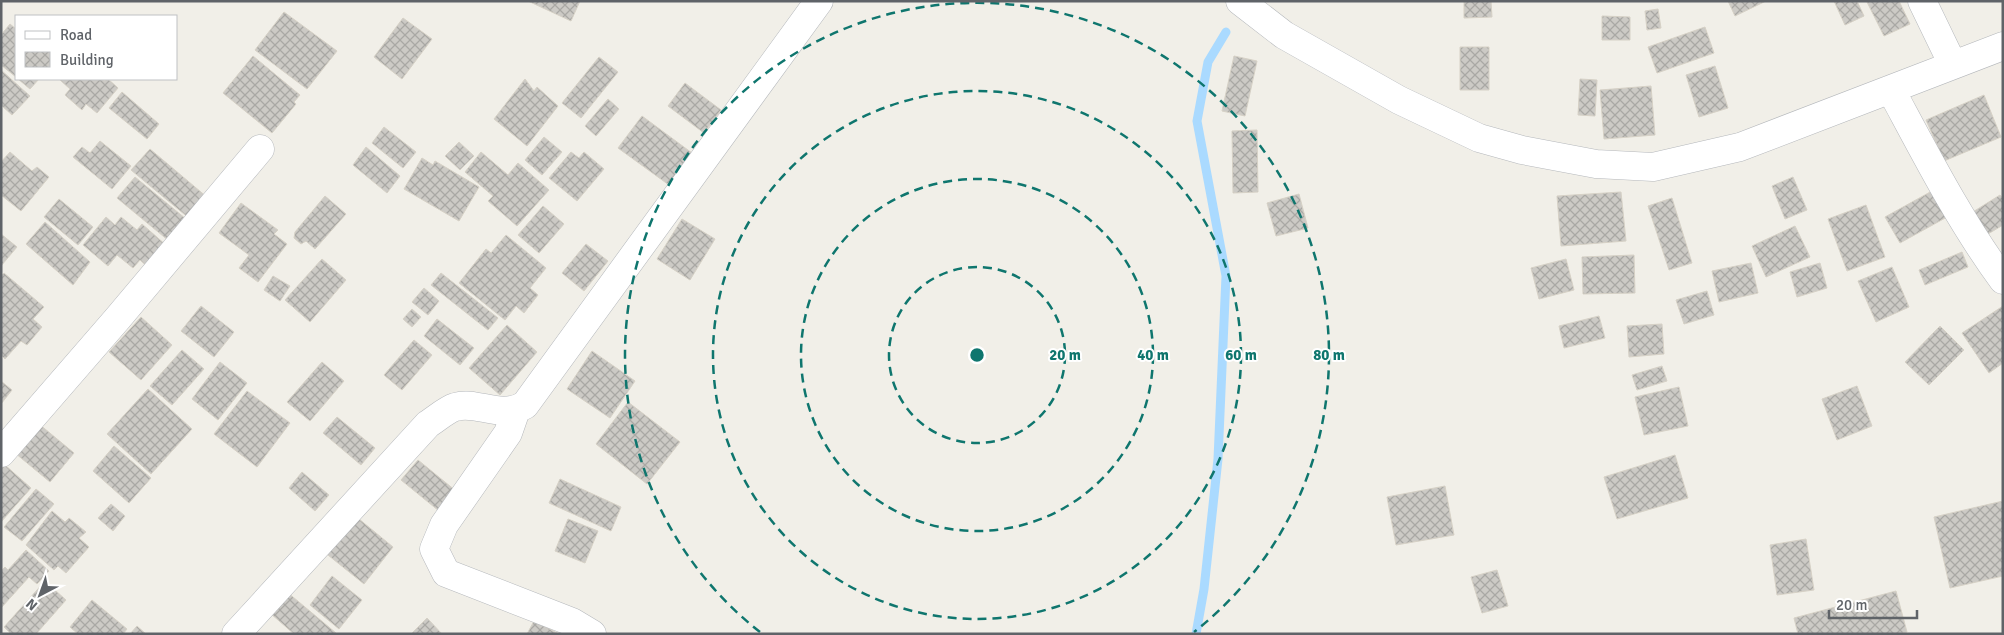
<svg xmlns="http://www.w3.org/2000/svg" width="2004" height="635" viewBox="0 0 2004 635" font-family="Signika,sans-serif">
  <style>
    .lines { fill: none; stroke-linecap: round; stroke-linejoin: round }
    .stream { stroke: #aadaff; stroke-width: 9 }
    .building { fill: url(#building-cross-hatch); stroke: #d6d1c6 }
    .minor-casing { stroke: #b5b8bc; stroke-width: 29 }
    .minor { stroke: #fff; stroke-width: 28 }
    .ring { fill: none; stroke: #0f766e; stroke-width: 2.5; stroke-dasharray: 9 6 }
    .centre { fill: #0f766e; stroke: #fff; stroke-width: 2.5 }
    .ring-label { font-size: 15px; text-anchor: middle; font-weight: bold; fill: #0f766e; stroke: #fff; stroke-width: 4; stroke-linejoin: round; paint-order: stroke }
  </style>
  <defs>
    <pattern id="building-cross-hatch" width="8" height="8" patternUnits="userSpaceOnUse" patternTransform="scale(1.25)"><rect width="8" height="8" fill="#cccac5"/><path d="M0 0l8 8M0 8l8-8" fill="none" stroke="#a9a8a4"/></pattern>
  </defs>
  <rect width="100%" height="100%" fill="#f1efe8"/>
  <g class="lines">
    <path class="stream" d="M1196,634L1204,589L1218,459L1226,276L1197,121L1208,62L1226,32"/>
  </g>
  <path class="building" d="M528,1H580L571,21Z
    M1464,1H1491L1492,17L1464,18Z
    M1728,1H1766L1735,16Z
    M1834,1H1857L1864,16L1845,25Z
    M1869,1H1899L1910,24L1884,36L1867,2Z
    M1658,9L1661,28L1647,30L1645,11Z
    M284,12L337,51L307,89L255,50Z
    M1602,16L1630,17V40H1602Z
    M403,18L432,39L402,79L374,57Z
    M10,24L16,29V77L1,65V35Z
    M1705,27L1714,53L1657,73L1648,47Z
    M1460,47H1489V90H1460Z
    M253,56L300,95L294,102L296,104L272,133L223,93Z
    M1234,56L1257,61L1245,116L1222,111Z
    M599,57L618,72L581,118L562,103Z
    M1715,66L1728,108L1699,117L1686,75Z
    M1,70L30,96L12,115L1,105Z
    M18,79H39L30,89Z
    M59,79H102L104,81L108,79L118,88L97,113L86,104L82,110L65,95L70,89Z
    M525,79L534,91L537,87L558,106L527,146L494,119Z
    M1580,79L1597,80L1595,116L1578,115Z
    M685,83L721,110L704,133L668,106Z
    M1651,86L1655,135L1604,139L1600,90Z
    M122,92L159,124L147,139L109,108Z
    M1984,95L2001,137L1944,161L1926,120Z
    M608,99L619,109L596,136L585,126Z
    M642,116L692,153L669,185L618,148Z
    M384,127L416,152L403,168L372,143Z
    M1257,130L1258,192L1233,193L1232,131Z
    M544,137L562,152L542,175L525,160Z
    M100,141L131,166L112,189L73,157L82,147L90,153Z
    M459,142L474,156L460,170L445,156Z
    M366,147L400,176L387,193L353,165Z
    M150,149L208,198L190,219L131,170Z
    M10,152L32,171L37,167L49,177L21,211L1,195V162Z
    M481,152L508,175L518,163L549,190L517,226L488,201L493,196L465,172Z
    M571,152L579,158L584,152L604,169L577,201L549,178Z
    M422,158L433,165L435,161L479,187L459,221L404,189Z
    M135,177L186,219L169,241L117,198Z
    M1793,177L1807,210L1785,219L1772,186Z
    M1932,191L1947,217L1900,243L1885,217Z
    M1621,192L1626,241L1561,246L1557,196Z
    M1299,194L1308,228L1276,236L1267,203Z
    M2000,195L2003,199V225L1983,237L1968,215Z
    M325,196L346,214L315,249L306,241L301,244L294,238L295,232Z
    M1672,198L1692,263L1669,270L1648,206Z
    M59,199L93,227L78,245L44,217Z
    M241,203L278,230L274,234L287,244L258,282L239,268L249,255L219,233Z
    M1866,205L1885,257L1847,271L1828,219Z
    M543,206L564,224L539,253L518,235Z
    M106,217L115,225L121,217L137,230L142,224L167,246L149,268L140,260L133,268L117,255L108,266L83,245Z
    M682,219L715,239L690,280L657,259Z
    M45,222L90,262L73,285L26,244Z
    M1795,226L1810,257L1766,277L1752,246Z
    M1,234L17,247L1,266Z
    M506,235L546,268L530,288L538,295L524,313L516,306L505,320L459,283L486,249L491,253Z
    M586,244L608,261L584,291L562,273Z
    M1962,252L1968,267L1925,285L1919,270Z
    M1634,255L1635,293L1583,294L1582,257Z
    M322,259L346,280L310,322L285,300Z
    M1566,259L1574,290L1539,299L1531,268Z
    M1751,263L1758,293L1719,302L1712,271Z
    M1820,263L1827,288L1797,297L1790,272Z
    M1892,267L1909,307L1876,322L1858,281Z
    M4,273L44,307L33,319L42,327L27,345L21,341L5,359L1,355V276Z
    M441,273L498,318L488,330L431,285Z
    M273,276L290,286L280,301L264,290Z
    M424,288L439,301L428,315L412,302Z
    M1707,291L1714,315L1684,324L1676,300Z
    M201,306L234,332L214,357L181,331Z
    M2003,306V363L1989,373L1962,333Z
    M412,309L421,317L412,327L403,319Z
    M1599,316L1605,338L1564,348L1559,326Z
    M141,317L172,345L141,380L109,352Z
    M437,319L474,348L460,365L424,336Z
    M1662,324L1664,354L1629,357L1627,326Z
    M507,325L537,352L500,395L469,368Z
    M1940,326L1964,350L1929,385L1905,362Z
    M414,340L432,355L402,390L384,375Z
    M182,350L204,369L172,405L150,386Z
    M592,351L635,381L610,418L567,389Z
    M220,362L247,383L218,420L192,399Z
    M322,362L344,381L310,421L287,402Z
    M1662,366L1667,381L1637,390L1632,375Z
    M1,381L12,390L1,404Z
    M1857,386L1872,426L1837,440L1822,399Z
    M1679,387L1688,426L1644,435L1635,397Z
    M148,389L192,429L151,474L107,434Z
    M247,391L290,423L257,467L214,434Z
    M628,402L680,442L647,484L596,444Z
    M337,417L375,448L361,465L323,433Z
    M39,424L74,453L50,482L15,453Z
    M114,446L151,478L129,503L93,471Z
    M1675,455L1688,498L1617,519L1604,477Z
    M418,460L456,491L439,511L401,480Z
    M5,465L31,488L1,522V469Z
    M302,472L329,495L315,511L289,488Z
    M560,479L621,507L611,531L549,503Z
    M1445,486L1454,535L1396,545L1387,497Z
    M36,489L54,504L22,541L4,527Z
    M2003,501V576L1950,588L1934,517Z
    M111,504L125,516L113,531L98,518Z
    M52,511L65,522L69,518L86,532L79,538L89,547L66,573L58,566L54,570L26,545Z
    M353,514L393,547L364,584L323,551Z
    M568,519L598,531L585,563L555,551Z
    M1806,539L1814,590L1777,595L1770,545Z
    M26,550L49,571L37,584L29,577L1,608V571L5,567L8,570Z
    M1497,570L1508,606L1482,613L1471,577Z
    M332,576L362,600L339,629L310,605Z
    M45,581L66,600L36,634H11L4,627Z
    M1896,591L1907,632L1898,634H1798L1794,618Z
    M287,592L336,633V634H294L270,613Z
    M92,600L127,629L123,634H78L70,627Z
    M427,618L442,634H411Z
    M534,621L559,634H527Z
    M137,626L146,634H130Z"/>
  <g class="lines">
    <g class="minor-casing">
      <path id="minor" d="M1240,1L1284,35L1399,100L1479,138L1522,150L1596,164L1653,167L1740,147L2003,46
        M1922,1L1953,65
        M1891,90C1926,155 1959,220 2003,280
        M516,410L508,433L444,525L434,549L446,573L572,622L592,634
        M1,453L118,318L260,149
        M236,634L428,424C436,419 446,410 455,407C478,400 499,420 525,405L819,1"/>
    </g>
    <use href="#minor" class="minor"/>
  </g>
  <g class="ring">
    <circle cx="977" cy="355" r="88"/>
    <circle cx="977" cy="355" r="176"/>
    <circle cx="977" cy="355" r="264"/>
    <path d="M760 632A352 352 0 1 1 1194 632"/>
  </g>
  <circle cx="977" cy="355" r="8" class="centre"/>
  <g class="ring-label">
    <text x="1065" y="360">20 m</text>
    <text x="1153" y="360">40 m</text>
    <text x="1241" y="360">60 m</text>
    <text x="1329" y="360">80 m</text>
  </g>
  <rect width="2004" height="635" fill="none" stroke="#5f6368" stroke-width="5"/>
  <rect x="15" y="15" width="162" height="65" fill="#ffffff" stroke="#bfc1c3"/>
  <rect x="25" y="31" width="25" height="8" fill="#ffffff" stroke="#bfc1c3"/>
  <text x="60" y="40" font-size="15" fill="#5f6368">Road</text>
  <rect x="25" y="52" width="25" height="15" fill="url(#building-cross-hatch)" stroke="#bfc1c3"/>
  <text x="60" y="65" font-size="15" fill="#5f6368">Building</text>
  <g transform="translate(40 595) rotate(221)" stroke="#ffffff" stroke-width="4" paint-order="stroke">
  <path d="M0-4L9 19L0 12L-9 19Z" fill="#5f6368"/>
  <text y="-8" font-size="14" font-weight="bold" text-anchor="middle" fill="#5f6368">N</text>
  </g>
  <path d="M1829 610v8h88v-8" fill="none" stroke="#5f6368" stroke-width="2.5"/>
  <text x="1836" y="610" font-size="15" fill="#5f6368" stroke="#ffffff" stroke-width="4" paint-order="stroke">20 m</text>
</svg>
